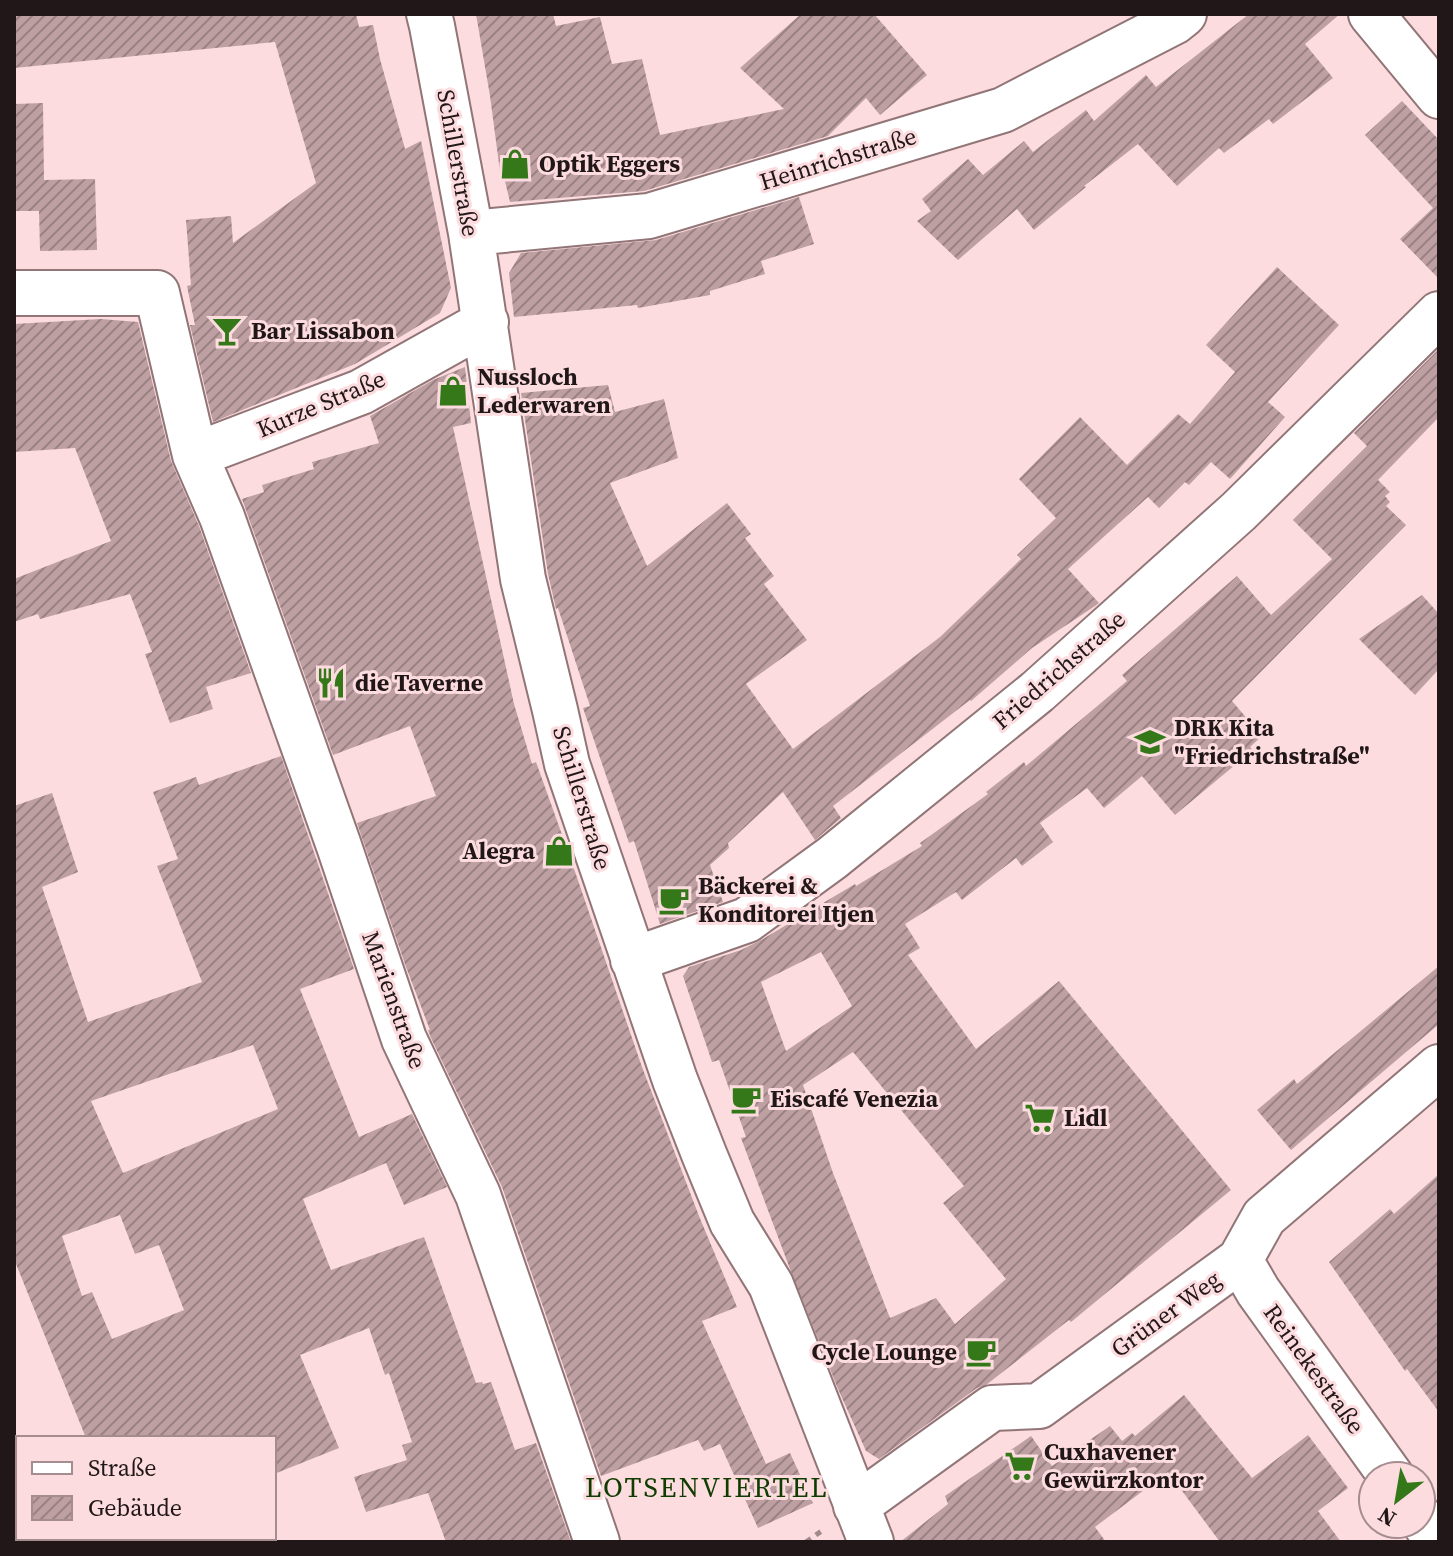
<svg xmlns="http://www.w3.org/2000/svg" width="1453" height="1556" viewBox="0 0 1453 1556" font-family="'Source Serif 4',serif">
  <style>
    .building { fill: url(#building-hatch); fill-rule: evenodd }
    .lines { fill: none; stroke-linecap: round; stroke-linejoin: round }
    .minor-casing { stroke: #917577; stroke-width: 48 }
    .path { stroke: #a18a8c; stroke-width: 5; stroke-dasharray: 6 6; stroke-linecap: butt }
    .minor { stroke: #fff; stroke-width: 44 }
    .labels { text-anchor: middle; stroke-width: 6; stroke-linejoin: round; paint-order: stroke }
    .street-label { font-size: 24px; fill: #221718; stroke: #fcdcdf }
    .poi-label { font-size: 24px; font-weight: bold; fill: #221718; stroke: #fcdcdf; text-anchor: start }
    .quarter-label { font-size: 28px; letter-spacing: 2px; fill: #103c00; stroke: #fcdcdf }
  </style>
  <defs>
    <pattern id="building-hatch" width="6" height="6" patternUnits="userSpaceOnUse" patternTransform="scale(2)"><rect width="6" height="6" fill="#bea0a3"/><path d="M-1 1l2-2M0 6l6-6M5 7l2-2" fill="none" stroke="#9a8184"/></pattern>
  </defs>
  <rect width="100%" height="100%" fill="#fcdcdf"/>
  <path class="building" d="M14,14H356L359,27L373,25L380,59L405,149L421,141L451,288L440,313L355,364L213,422L190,325H195L187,286L191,285L186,220L231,216L233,243L316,183L275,42L14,68Z
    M476,14H553L556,26L600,17L612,64L642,59L660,135L784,109L740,68L801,14H874L927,75L880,115L866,98L828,136L644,191L510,202L503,173L501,179L490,96Z
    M1249,14H1340L1305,44L1333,78L1273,124L1269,119L1224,153L1219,148L1177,186L1138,144L1084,186L1086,187L1034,230L1017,209L958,260L917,221L931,211L922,199L968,159L983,175L1024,141L1033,152L1086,110L1094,121L1146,75L1156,87Z
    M1402,101L1439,140V279L1400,239L1433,208L1365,135Z
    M43,103L44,180L95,179L97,250L40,251L39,211H14V104Z
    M799,197L814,244L761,261L765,274L710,291V295L638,308L637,305L514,317L509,273L521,253L656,240Z
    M1277,267L1339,325L1268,402L1285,417L1230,479L1211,462L1189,485L1185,482L1159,508L1148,497L1068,569L1099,603L1095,606L1032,648L971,701L970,700L833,806L841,818L815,840L783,792L728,843L729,848L710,865L723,902L660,924L634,841L629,843L583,708L590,706L558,608L556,609L548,574L521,393L608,385L615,412L664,399L678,458L610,483L647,566L727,503L751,534L745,538L774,576L764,584L807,640L746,684L793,749L940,637L1021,559L1017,555L1056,518L1019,479L1080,417L1127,465L1178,414L1190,424L1235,372L1206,345Z
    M101,319L138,322L171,461L199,526L251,673L206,687L213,709L170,723L145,654L152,652L130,594L40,619L38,614L14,622V579L111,541L75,448L14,452V324Z
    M1439,349V417L1378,480L1390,492L1385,496L1390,502L1386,506L1406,525L1232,701L1262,736L1250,747L1253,750L1175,815L1142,776L1104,808L1087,788L1040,823L1053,842L1022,866L1016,858L962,900L956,892L905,924L920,948L908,955L976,1049L1059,981L1231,1190L1071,1322L1069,1320L986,1385L977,1388L879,1459L866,1451L838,1389L790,1269L741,1138L746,1137L719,1060L712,1062L683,976L689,967L741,950L761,940L855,884L856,886L922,846L920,843L988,794L986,792L1024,762L1026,766L1127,681L1122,675L1237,576L1271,615L1332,559L1293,520L1367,446L1354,433ZM821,952L852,1006L786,1051L761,982ZM853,1052L964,1186L943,1203L1006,1279L955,1324L936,1298L890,1318L833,1173L803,1085Z
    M465,367L471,423L453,427L514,704L532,764L536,762L570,857L642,1067L699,1216L737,1307L702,1321L766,1464L790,1453L813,1503L758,1528L720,1444L704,1451L698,1440L601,1476L502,1187L431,1038L428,1030H430L406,967L357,823L436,796L410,726L333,755L242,499L264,492L262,485L314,469L312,462L379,443L370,416L433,380Z
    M1422,595L1439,614V669L1415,695L1359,639Z
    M281,756L354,969L300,989L359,1137L412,1114L447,1187L404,1205L386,1163L303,1199L331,1270L424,1237L476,1383L482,1382L483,1384L491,1382L515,1450L536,1443L571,1542H446L428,1493L366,1512L354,1477L407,1460L402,1445L412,1442L389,1373L385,1375L369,1328L300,1355L339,1448L274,1474V1438H86L14,1259V806L52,793L78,872L42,887L88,1022L202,982L157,866L178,859L153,792L196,777L199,785ZM253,1045L278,1109L123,1173L91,1101ZM120,1215L135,1254L159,1245L184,1310L112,1339L92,1292L82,1296L62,1236Z
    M1439,966V1024L1291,1150L1257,1110L1294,1079L1297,1084Z
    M1439,1174V1412L1407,1369L1405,1371L1329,1262L1390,1209L1394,1214Z
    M1184,1395L1252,1478L1308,1435L1348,1488L1318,1511L1341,1542H1220L1168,1472L1095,1527L1106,1542H900L948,1504L945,1496L1031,1436L1052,1466L1110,1426L1122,1441L1132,1433L1135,1436Z"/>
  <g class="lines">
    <g class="minor-casing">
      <path id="minor" d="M429,14L432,26L471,233L523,579L555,710L567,764L675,1080L704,1154L732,1222L771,1285L871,1542
        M1371,14L1439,96
        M471,233L649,216L1003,110L1174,22L1184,14
        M14,293H157L195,455L222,517L339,846L404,1039L478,1195L597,1542
        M195,455L361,392L486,322
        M633,960L747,920L832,858L1037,692L1239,511L1439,314
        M1240,1260L1258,1291L1391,1476
        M14,1466L18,1479
        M856,1506L992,1408L1039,1406L1240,1260L1264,1217L1439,1067
        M1421,1518L1438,1542
        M37,1538L39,1542"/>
    </g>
    <path class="path" d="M806,1542L823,1530"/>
    <use href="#minor" class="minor"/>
  </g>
  <defs>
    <g id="shop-bare" transform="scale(2.4)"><path d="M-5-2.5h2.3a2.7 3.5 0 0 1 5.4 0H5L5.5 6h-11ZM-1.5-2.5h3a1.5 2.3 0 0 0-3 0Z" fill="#347819" stroke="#fcdcdf" stroke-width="2.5" paint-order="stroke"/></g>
    <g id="bar-bare" transform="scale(2.4)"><path d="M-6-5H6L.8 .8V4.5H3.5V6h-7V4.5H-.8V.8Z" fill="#347819" stroke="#fcdcdf" stroke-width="2.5" paint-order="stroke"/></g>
    <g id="restaurant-bare" transform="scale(2.4)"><path d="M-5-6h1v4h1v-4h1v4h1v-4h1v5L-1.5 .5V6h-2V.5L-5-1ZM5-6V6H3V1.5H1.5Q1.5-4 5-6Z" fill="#347819" stroke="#fcdcdf" stroke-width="2.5" paint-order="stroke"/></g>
    <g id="school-bare" transform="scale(2.4)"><path d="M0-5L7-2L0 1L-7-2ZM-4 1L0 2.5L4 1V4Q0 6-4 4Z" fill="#347819" stroke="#fcdcdf" stroke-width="2.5" paint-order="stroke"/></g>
    <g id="cafe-bare" transform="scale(2.4)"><path d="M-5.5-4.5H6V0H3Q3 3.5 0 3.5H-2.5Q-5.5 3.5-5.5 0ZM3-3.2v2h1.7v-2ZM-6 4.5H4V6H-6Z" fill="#347819" stroke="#fcdcdf" stroke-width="2.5" paint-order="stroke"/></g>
    <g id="supermarket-bare" transform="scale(2.4)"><path d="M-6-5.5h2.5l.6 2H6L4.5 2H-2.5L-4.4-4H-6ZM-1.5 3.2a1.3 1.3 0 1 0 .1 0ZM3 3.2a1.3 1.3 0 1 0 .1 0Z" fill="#347819" stroke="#fcdcdf" stroke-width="2.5" paint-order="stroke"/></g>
  </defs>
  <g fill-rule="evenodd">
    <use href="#shop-bare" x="515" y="164"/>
    <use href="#bar-bare" x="227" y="331"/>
    <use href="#shop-bare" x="453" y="391"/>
    <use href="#restaurant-bare" x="331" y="683"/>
    <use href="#school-bare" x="1150" y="742"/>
    <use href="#shop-bare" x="559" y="851"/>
    <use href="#cafe-bare" x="674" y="900"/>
    <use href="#cafe-bare" x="746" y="1099"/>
    <use href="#supermarket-bare" x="1040" y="1118"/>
    <use href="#cafe-bare" x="981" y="1352"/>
    <use href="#supermarket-bare" x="1020" y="1466"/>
  </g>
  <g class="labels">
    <g class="street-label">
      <text transform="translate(838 159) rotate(-17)" y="8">Heinrichstraße</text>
      <text transform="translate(458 163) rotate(80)" y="8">Schillerstraße</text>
      <text transform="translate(321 404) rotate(-23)" y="8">Kurze Straße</text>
      <text transform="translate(1059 670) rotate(-41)" y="8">Friedrichstraße</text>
      <text transform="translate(582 798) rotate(73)" y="8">Schillerstraße</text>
      <text transform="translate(394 1000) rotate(70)" y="8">Marienstraße</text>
      <text transform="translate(1166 1314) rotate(-36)" y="8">Grüner Weg</text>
      <text transform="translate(1314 1369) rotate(54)" y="8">Reinekestraße</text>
    </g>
    <g class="poi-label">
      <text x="539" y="172">Optik Eggers</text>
      <text x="251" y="339">Bar Lissabon</text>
      <text x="477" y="385">Nussloch<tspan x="477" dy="28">Lederwaren</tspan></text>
      <text x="355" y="691">die Taverne</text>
      <text x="1174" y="736">DRK Kita<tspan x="1174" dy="28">"Friedrichstraße"</tspan></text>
      <text x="535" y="859" text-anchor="end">Alegra</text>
      <text x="698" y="894">Bäckerei &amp;<tspan x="698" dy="28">Konditorei Itjen</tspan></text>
      <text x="770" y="1107">Eiscafé Venezia</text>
      <text x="1064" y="1126">Lidl</text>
      <text x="957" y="1360" text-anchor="end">Cycle Lounge</text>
      <text x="1044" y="1460">Cuxhavener<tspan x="1044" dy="28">Gewürzkontor</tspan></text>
    </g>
    <g class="quarter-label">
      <text x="707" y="1497">LOTSENVIERTEL</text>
    </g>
  </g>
  <rect width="1453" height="1556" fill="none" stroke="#221718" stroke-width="32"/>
  <rect x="16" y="1436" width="260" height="104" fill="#fcdcdf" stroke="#a58d8f" stroke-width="2"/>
  <rect x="32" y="1462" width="40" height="12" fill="#ffffff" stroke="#a58d8f" stroke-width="2"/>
  <text x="88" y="1476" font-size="24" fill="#221718">Straße</text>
  <rect x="32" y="1496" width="40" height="24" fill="url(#building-hatch)" stroke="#a58d8f" stroke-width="2"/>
  <text x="88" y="1516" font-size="24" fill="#221718">Gebäude</text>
  <g transform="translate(1397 1500) rotate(211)"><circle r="38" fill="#fcdcdf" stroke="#a58d8f" stroke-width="2"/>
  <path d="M0-6L14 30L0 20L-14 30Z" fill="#347819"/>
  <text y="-12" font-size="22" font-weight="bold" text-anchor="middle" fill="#221718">N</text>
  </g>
</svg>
